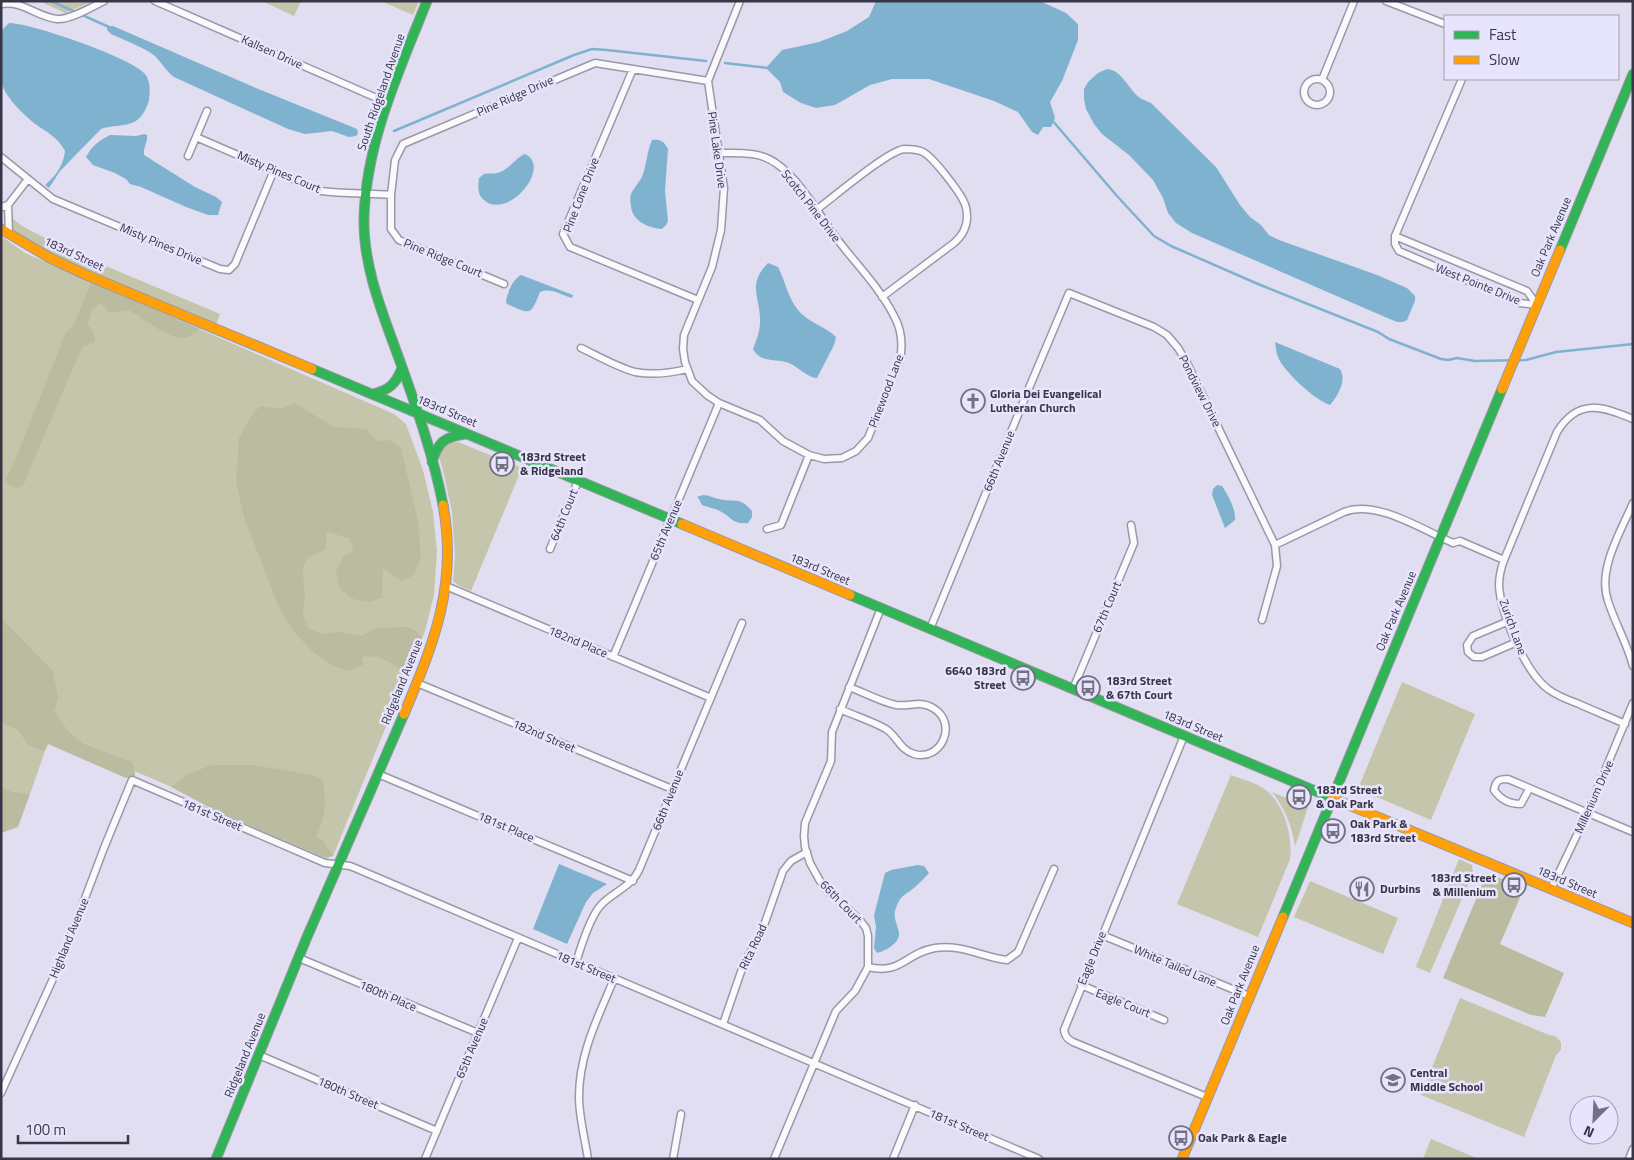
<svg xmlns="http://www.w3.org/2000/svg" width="1634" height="1160" viewBox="0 0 1634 1160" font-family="'Titillium Web',sans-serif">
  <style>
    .green { fill: #c4c5aa }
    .forest { fill: #bbbb9f }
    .water { fill: #7fb2cf }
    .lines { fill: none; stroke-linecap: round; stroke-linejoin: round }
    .stream { stroke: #7fb2cf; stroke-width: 2.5 }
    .street-casing { stroke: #9a98a7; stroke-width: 9 }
    .fast-casing { stroke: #9a98a7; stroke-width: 11 }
    .slow-casing { stroke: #9a98a7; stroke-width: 11 }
    .street { stroke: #fafafd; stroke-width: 6 }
    .fast { stroke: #30b455; stroke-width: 9 }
    .slow { stroke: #ff9f0a; stroke-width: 9 }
    .labels { text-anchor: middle; stroke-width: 5; stroke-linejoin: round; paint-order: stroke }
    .street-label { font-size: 12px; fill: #373546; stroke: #e7e4fe }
    .poi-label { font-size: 12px; font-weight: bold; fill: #373546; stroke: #e7e4fe; text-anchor: start }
  </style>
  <rect width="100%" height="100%" fill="#e0def0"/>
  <path class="green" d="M39,1H94L65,13Z
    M262,1H301L294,16Z
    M381,1H419L413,15Z
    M12,218L22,226L70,251L220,314L216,325L66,262L22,237L13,230Z
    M1,236L25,253L394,414L406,424L423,470L433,512L437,551L434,595L425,631L333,856L1,714Z
    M447,442H458L522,468L471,591L458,585L453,581L455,556L452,512L443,470L439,457L441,448Z
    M1402,682L1475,714L1431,820L1358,789Z
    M1,723L17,730L28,745L36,749L45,751L30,794L11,791L1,786Z
    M1231,775C1241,779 1254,782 1263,788C1284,802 1293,836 1290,859L1258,937L1177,904Z
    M1272,792L1308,807L1295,847C1292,826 1285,808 1272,792Z
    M1459,859L1472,865L1473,873L1430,973L1416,967Z
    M1310,881L1398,918L1383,954L1294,917Z
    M1460,998L1549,1035L1555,1036L1561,1042V1050L1556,1055L1524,1137L1421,1095Z
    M1431,1139L1479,1159H1423Z"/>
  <path class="forest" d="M91,282L200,329C195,333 189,338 182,338C168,338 142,318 129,310L109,313L101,303L92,309L88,324L94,333L95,342L82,347L23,486L17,488L11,486L5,480L13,465L66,332L73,327Z
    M295,403L334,427L366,429L377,441L389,440L401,448L418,521L421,557L414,575L402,581L383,568L382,598L369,602L353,599L340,589L336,571L344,556L354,550L349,538L327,532L325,550C295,559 304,573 305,597C305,602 303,608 303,613C304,618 306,623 308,628L321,634L340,632L361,636L377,628L407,627L416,631L422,638L408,673C392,664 380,653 362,657L363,665L348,671L333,666L313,652L294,632L279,608L244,517L236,482L239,438L251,416L260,406L281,409Z
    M1,618L53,671L58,697L54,712L69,732L84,744L132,762L135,772V776L126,778L48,744L45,751L36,749L28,745L17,730L1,723Z
    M211,765H253L313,775L322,779C327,801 326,816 316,837L323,841L333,856L326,858L319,855L220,813L171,787L187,775Z
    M1,786L11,791L30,794L18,827L1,833Z
    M1487,873L1524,888L1500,944L1564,973L1545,1017L1531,1015L1443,978Z"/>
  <path class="water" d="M876,1H1040L1066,13L1078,24V40L1062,81L1050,102L1055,118L1051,127H1043L1038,135L1032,132L1018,112L994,101L929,79H892L870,85L835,105L816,108L801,103L783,92L780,82L766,68L782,50L819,42L847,31L869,17Z
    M9,23C31,23 132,58 145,74C151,82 150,91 149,100C147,108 142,118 134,122C124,127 111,125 101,129L60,171L49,188L45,185C56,176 64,164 65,151C58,137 46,132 34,123C23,114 4,96 1,81C0,66 1,46 1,31Z
    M107,26H113L256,88L357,129L358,133L356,136L349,137L332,131L305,134L288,129L174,77C166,71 162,63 155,56C147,49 122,39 111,34L107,30Z
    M1107,69C1122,70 1129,90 1140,98C1143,100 1147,101 1151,103L1216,167L1240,205L1250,217L1261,225L1269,235L1279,240L1377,275L1407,288L1415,296V301L1407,320L1403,322H1397L1385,317L1192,233L1176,223L1168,213L1163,198L1153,180L1129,155L1102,134L1094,124L1086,109L1084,99V89L1088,82L1098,73Z
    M144,134L147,135C148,142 143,147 144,155L195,187L216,197L222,202L218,215H208L186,207L141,187L130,184L126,179L115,173L93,165L86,157C92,146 98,141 110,135L136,136Z
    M652,140C660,139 664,141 668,149L665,191L668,221L666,225L662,229C648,228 632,221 631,206C630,202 630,198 631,194C634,187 641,181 643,174C647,163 647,151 652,140Z
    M525,154C553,167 507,221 484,200C477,194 478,186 479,178L484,174C488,173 493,174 497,173C508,171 515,158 525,154Z
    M768,263L778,267C786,283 789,303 803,315C813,324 827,328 836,337L834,345L817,378C808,378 798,367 789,363C776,358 761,364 753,349C756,341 760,332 760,322C761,298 746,285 768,263Z
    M521,275L573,295L572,298C562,295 550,287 540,292C530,317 531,314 507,304L506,301C508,292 512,280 521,275Z
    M1275,342L1340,369C1347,380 1338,396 1330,405C1316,401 1283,371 1278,357C1276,353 1276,347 1275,342Z
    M1217,485L1222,486C1228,495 1236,509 1235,520L1225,528L1212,495L1213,489Z
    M703,495C709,495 713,498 719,499C734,503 740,496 752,511V517L748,523C732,525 731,516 718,510C713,508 707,507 702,505L699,499L697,497Z
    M559,864L607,884L593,893L586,902L567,944L533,929Z
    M918,865L924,866L929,873C924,878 920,883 915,887C909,893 902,894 898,903C891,917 897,921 899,933C900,943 885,951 877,953L874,948L876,927L874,915L885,873L891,870Z"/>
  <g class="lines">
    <path class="stream" d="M51,1L109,27
      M725,63L768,68
      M1052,120L1117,196L1154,236L1171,246L1258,284L1378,332L1389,339L1441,359L1448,360L1457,358L1475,361L1526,360L1556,352L1633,344
      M394,131L574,55L592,49L607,50L706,61"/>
    <g class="street-casing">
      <path id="street" d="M155,1L388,103
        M1386,1L1445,24
        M1,4C22,0 37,17 57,19C70,20 92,7 104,1
        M633,69L563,234L570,247L698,300
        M1462,79L1395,236V244L1399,251L1520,303L1537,305
        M1304 92a13 13 0 1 1 26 0a13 13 0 1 1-26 0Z
        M1322,80L1354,1
        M207,111L196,137L321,191C344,194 367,193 391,195
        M718,153C739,153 760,151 777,164C800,180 820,216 837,239C856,264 880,288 894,316C902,330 903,344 900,360L868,438L856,451L842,458L824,459L809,455L783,441L760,420L719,403L707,395L692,381L685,362L683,349L684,335L712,267L721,230L724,188L708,81L740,1
        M188,156L196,137
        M1,157L53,199L220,269L229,270L235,264L274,170
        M8,205L28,179
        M1,207L8,205L9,234
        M816,210C834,197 886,152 904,149C910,149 917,149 923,152C933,157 959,191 964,202C966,206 967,212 967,217C967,227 962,236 954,243L882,297
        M1395,236L1527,291L1537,305
        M504,284L399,240L391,229V195L395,160L403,144L595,63L708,81
        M581,348C596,355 619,368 635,372C651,375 671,373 687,369
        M1633,503C1621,531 1597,570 1608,601C1615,623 1627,643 1633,666
        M767,529L781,525L809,455
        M1275,545L1344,512C1376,499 1423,530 1453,543L1460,541L1504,560
        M550,549L578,481
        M446,586L711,698
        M1509,621L1473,636L1467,645L1468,652L1474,657H1482L1517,642
        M930,629L1029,388L1069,293L1154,327L1167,335L1178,348L1186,361L1275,545L1277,566L1262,620
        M613,657L719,403
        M417,683L672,789
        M1073,689L1134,543L1131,525
        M840,709C855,716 872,721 886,729C897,736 900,750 914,754C941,762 959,723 933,708C921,700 909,707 896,705C881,702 863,692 849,687
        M1625,724C1610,717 1594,711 1579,704C1568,700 1557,696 1548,689C1525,672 1501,614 1499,586C1499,577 1501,568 1504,560L1557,432C1578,398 1602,406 1633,419
        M1184,736L1064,1030C1065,1036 1067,1039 1073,1042L1207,1097
        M378,774L633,881
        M1529,789L1521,804C1510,804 1500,799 1494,790C1496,780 1499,779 1508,779L1633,832
        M1551,889L1587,814L1633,703
        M1102,935L1249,996
        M299,958L478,1033
        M576,963C581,946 590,917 601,905C613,892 631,887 639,870L742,623
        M868,967C902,975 905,953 935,948C962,944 982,957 1007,960L1018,952L1054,869
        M1081,985L1164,1020
        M723,1024L744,963L761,934L783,871L791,861L807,852
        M259,1055L437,1131
        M1,1093L62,959L104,848L132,780L325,863L350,866L355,868L1039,1159
        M425,1159L518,938
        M588,1159C585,1139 579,1117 579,1097C579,1054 598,1017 614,979
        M673,1159L681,1114
        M774,1159L836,1011L855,991L868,967V936L866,928L859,919L830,893L820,881L810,863L805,847L804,836L805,823L831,761L832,732L881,608
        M893,1159L915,1105
        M1629,1159L1633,1149"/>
    </g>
    <g class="fast-casing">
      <path id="fast" d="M427,1C399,71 366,142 364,218C363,270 385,319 402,367C418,412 434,458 443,505
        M1560,250L1633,74
        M312,369L682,524
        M373,394C389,390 396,384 402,368
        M432,462C438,442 444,437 465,434
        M850,595L1332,798
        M1283,917L1502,389
        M216,1159L307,937L404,714"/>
    </g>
    <g class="slow-casing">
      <path id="slow" d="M1,229L50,258L84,274L312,369
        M1502,389L1560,250
        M682,524L850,595
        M404,714C434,643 458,584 443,505
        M1332,798L1633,923
        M1182,1159L1283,917"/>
    </g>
    <use href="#street" class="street"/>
    <use href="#fast" class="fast"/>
    <use href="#slow" class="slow"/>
  </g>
  <defs>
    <g id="church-ring" transform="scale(1.25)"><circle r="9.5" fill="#e7e4fe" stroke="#727082" stroke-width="1.5"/><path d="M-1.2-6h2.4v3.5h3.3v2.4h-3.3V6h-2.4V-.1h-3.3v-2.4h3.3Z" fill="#727082"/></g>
    <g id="bus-ring" transform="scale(1.25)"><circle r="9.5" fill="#e7e4fe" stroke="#727082" stroke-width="1.5"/><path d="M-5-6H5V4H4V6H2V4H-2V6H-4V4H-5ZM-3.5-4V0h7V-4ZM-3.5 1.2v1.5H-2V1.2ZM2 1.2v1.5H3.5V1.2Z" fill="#727082"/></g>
    <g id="restaurant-ring" transform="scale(1.25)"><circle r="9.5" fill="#e7e4fe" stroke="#727082" stroke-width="1.5"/><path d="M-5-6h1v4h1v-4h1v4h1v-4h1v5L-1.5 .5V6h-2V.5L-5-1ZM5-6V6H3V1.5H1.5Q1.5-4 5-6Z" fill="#727082"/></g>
    <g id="school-ring" transform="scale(1.25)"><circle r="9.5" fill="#e7e4fe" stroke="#727082" stroke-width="1.5"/><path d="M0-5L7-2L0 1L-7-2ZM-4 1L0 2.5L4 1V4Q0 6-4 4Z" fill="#727082"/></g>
  </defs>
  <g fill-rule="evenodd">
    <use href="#church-ring" x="973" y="401"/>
    <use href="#bus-ring" x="502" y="464"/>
    <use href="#bus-ring" x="1023" y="678"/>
    <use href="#bus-ring" x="1088" y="688"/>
    <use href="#bus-ring" x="1299" y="797"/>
    <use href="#bus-ring" x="1333" y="831"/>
    <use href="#bus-ring" x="1514" y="885"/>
    <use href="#restaurant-ring" x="1362" y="889"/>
    <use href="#school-ring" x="1393" y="1080"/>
    <use href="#bus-ring" x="1181" y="1138"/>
  </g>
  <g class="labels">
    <g class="street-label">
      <text transform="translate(272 52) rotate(24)" y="4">Kallsen Drive</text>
      <text transform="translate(381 92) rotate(-71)" y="4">South Ridgeland Avenue</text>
      <text transform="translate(515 96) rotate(-24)" y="4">Pine Ridge Drive</text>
      <text transform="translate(717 150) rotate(82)" y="4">Pine Lake Drive</text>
      <text transform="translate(279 172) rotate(23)" y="4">Misty Pines Court</text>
      <text transform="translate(581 195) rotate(-69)" y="4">Pine Cone Drive</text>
      <text transform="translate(811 206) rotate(52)" y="4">Scotch Pine Drive</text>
      <text transform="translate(1551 237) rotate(-67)" y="4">Oak Park Avenue</text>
      <text transform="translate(161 244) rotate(23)" y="4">Misty Pines Drive</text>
      <text transform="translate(74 254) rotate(25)" y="4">183rd Street</text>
      <text transform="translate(443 258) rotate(22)" y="4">Pine Ridge Court</text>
      <text transform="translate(1478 284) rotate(22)" y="4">West Pointe Drive</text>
      <text transform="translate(886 391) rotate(-69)" y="4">Pinewood Lane</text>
      <text transform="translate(1200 391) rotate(63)" y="4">Pondview Drive</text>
      <text transform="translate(447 411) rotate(23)" y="4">183rd Street</text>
      <text transform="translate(999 461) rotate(-68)" y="4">66th Avenue</text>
      <text transform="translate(564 515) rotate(-68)" y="4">64th Court</text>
      <text transform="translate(666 530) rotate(-67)" y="4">65th Avenue</text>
      <text transform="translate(820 569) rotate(23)" y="4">183rd Street</text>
      <text transform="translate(1107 607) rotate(-67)" y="4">67th Court</text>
      <text transform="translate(1396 611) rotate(-67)" y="4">Oak Park Avenue</text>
      <text transform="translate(1513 627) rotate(70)" y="4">Zurich Lane</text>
      <text transform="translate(578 642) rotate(23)" y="4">182nd Place</text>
      <text transform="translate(402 682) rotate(-68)" y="4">Ridgeland Avenue</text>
      <text transform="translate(1193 726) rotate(23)" y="4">183rd Street</text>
      <text transform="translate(544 736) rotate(23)" y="4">182nd Street</text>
      <text transform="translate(1594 797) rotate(-66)" y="4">Millenium Drive</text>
      <text transform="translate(668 800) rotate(-68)" y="4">66th Avenue</text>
      <text transform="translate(212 815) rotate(23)" y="4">181st Street</text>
      <text transform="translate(506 827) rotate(23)" y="4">181st Place</text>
      <text transform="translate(1567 882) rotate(23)" y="4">183rd Street</text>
      <text transform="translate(841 902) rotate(46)" y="4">66th Court</text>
      <text transform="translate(69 938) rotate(-68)" y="4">Highland Avenue</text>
      <text transform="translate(753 947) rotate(-65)" y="4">Rita Road</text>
      <text transform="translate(1092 958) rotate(-68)" y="4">Eagle Drive</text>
      <text transform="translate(1175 966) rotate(23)" y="4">White Tailed Lane</text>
      <text transform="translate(586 967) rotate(23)" y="4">181st Street</text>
      <text transform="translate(1240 985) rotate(-68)" y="4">Oak Park Avenue</text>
      <text transform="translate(388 996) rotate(23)" y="4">180th Place</text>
      <text transform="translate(1123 1003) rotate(22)" y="4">Eagle Court</text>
      <text transform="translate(472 1048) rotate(-67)" y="4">65th Avenue</text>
      <text transform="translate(245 1055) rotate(-68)" y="4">Ridgeland Avenue</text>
      <text transform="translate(348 1093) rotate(23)" y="4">180th Street</text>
      <text transform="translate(959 1125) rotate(23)" y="4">181st Street</text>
    </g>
    <g class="poi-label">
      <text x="990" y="398">Gloria Dei Evangelical<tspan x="990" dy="14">Lutheran Church</tspan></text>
      <text x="520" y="461">183rd Street<tspan x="520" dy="14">&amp; Ridgeland</tspan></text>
      <text x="1006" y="675" text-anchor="end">6640 183rd<tspan x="1006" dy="14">Street</tspan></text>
      <text x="1106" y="685">183rd Street<tspan x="1106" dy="14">&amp; 67th Court</tspan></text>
      <text x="1316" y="794">183rd Street<tspan x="1316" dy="14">&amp; Oak Park</tspan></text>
      <text x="1350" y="828">Oak Park &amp;<tspan x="1350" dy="14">183rd Street</tspan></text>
      <text x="1496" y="882" text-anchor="end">183rd Street<tspan x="1496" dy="14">&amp; Millenium</tspan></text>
      <text x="1380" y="893">Durbins</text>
      <text x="1410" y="1077">Central<tspan x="1410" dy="14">Middle School</tspan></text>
      <text x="1198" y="1142">Oak Park &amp; Eagle</text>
    </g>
  </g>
  <rect width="1634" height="1160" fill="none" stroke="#373546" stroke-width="5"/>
  <rect x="1444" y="15" width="175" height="65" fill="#e7e4fe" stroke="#a19eb4"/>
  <rect x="1454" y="31" width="25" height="8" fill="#30b455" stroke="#a19eb4"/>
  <text x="1489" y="40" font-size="15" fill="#373546">Fast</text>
  <rect x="1454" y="56" width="25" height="8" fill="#ff9f0a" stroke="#a19eb4"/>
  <text x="1489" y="65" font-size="15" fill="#373546">Slow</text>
  <g transform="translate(1594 1120) rotate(204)"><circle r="24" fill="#e7e4fe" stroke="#a19eb4"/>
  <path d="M0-4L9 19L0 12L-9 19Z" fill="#727082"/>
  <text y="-8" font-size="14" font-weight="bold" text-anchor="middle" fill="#373546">N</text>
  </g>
  <path d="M18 1135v8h110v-8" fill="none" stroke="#373546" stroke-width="2.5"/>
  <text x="25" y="1135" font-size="15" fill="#373546" stroke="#e7e4fe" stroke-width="4" paint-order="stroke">100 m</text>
</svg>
